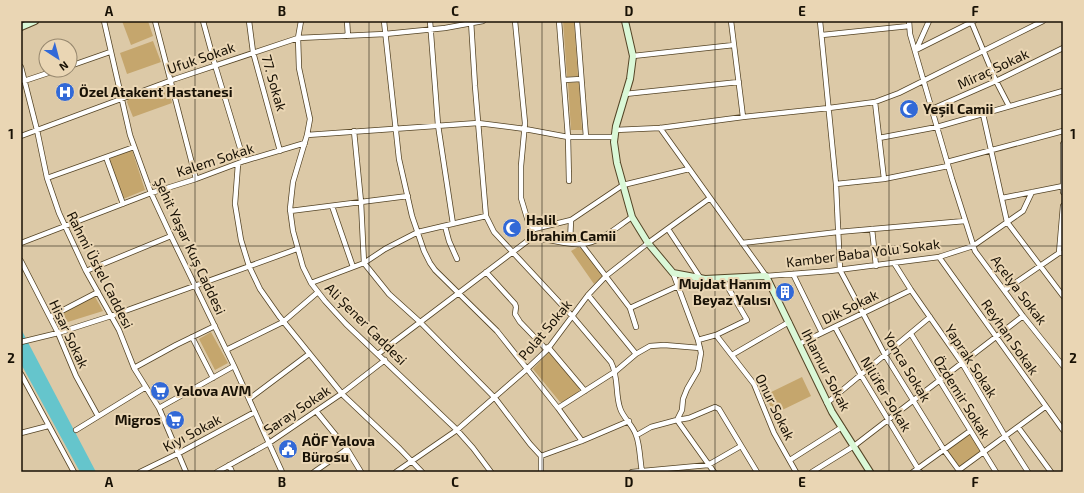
<svg xmlns="http://www.w3.org/2000/svg" width="1084" height="493" viewBox="0 0 1084 493" font-family="'Exo 2',sans-serif">
  <style>
    .green { fill: #c5a66d }
    .water { fill: #65c5cc }
    .lines { fill: none; stroke-linecap: round; stroke-linejoin: round }
    .street-casing { stroke: #544426; stroke-width: 6 }
    .secondary-casing { stroke: #544426; stroke-width: 8 }
    .street { stroke: #fff; stroke-width: 4.5 }
    .secondary { stroke: #daf8d7; stroke-width: 6 }
    .grid { fill: none; stroke: #181105; stroke-width: 1; stroke-opacity: 0.55 }
    .labels { text-anchor: middle; stroke-width: 4; stroke-linejoin: round; paint-order: stroke }
    .street-label { font-size: 14px; fill: #181105; stroke: #ead6b4 }
    .poi-label { font-size: 14px; font-weight: bold; fill: #181105; stroke: #ead6b4; text-anchor: start }
    .neatline { fill: none; stroke: #181105; stroke-width: 1.5 }
    .grid-label { font-size: 13px; text-anchor: middle; font-weight: bold; fill: #181105 }
  </style>
  <rect width="100%" height="100%" fill="#dcc9a7"/>
  <path class="green" d="M122,21H148L153,36L131,45Z
    M563,21H574L578,76L567,77Z
    M153,41L161,62L127,74L120,53Z
    M579,82L582,130H571L568,83Z
    M168,86L172,103L133,117L127,102L128,99Z
    M132,150L145,190L123,199L109,159Z
    M578,247L582,249L603,276L594,284L571,251Z
    M94,295L103,311L58,325L54,316Z
    M211,332L228,363L215,370L199,339Z
    M549,352L580,388L579,391L565,402H560L533,369Z
    M802,377L811,396L774,414L765,395Z
    M969,433L982,453L960,469L946,450Z"/>
  <path class="water" d="M21,329L96,472H80L21,364Z"/>
  <g class="lines">
    <g class="street-casing">
      <path id="street" d="M104,21L130,135L151,193L171,236L234,366L282,472
        M155,21L196,179
        M203,21L215,65L244,161
        M249,21L253,52L280,151
        M301,21L298,38L299,68L310,119L307,135L293,182L290,209L293,231L303,267L311,283L325,301L346,324L457,430L473,448L491,472
        M347,21L348,36
        M384,21L399,159L412,216L424,251L430,263L435,270L497,331L558,408L582,441
        M430,21L438,125L453,224
        M471,21L475,86L486,216L494,232L573,317L611,362C619,378 615,393 620,408C623,418 633,425 636,435C640,445 640,461 642,472
        M515,21L525,123L521,166V198L530,228V239
        M559,21L568,137L569,181
        M577,21L586,137
        M731,21L743,117
        M820,21L836,184L840,270L885,355L944,450L960,472
        M909,21L910,34L952,179L975,251L1023,316L1063,366
        M971,21L996,81L1009,106
        M822,35L909,26
        M916,50L974,21
        M916,50L929,21
        M633,56L734,45
        M70,66L110,52
        M21,67L37,130L47,178L59,213L86,271L119,330L134,368L159,408L186,472
        M564,80L581,79
        M24,81L57,70
        M625,94L739,82
        M875,102L884,179
        M932,109L996,81L1063,48
        M983,114L1007,222L1063,296
        M660,128L766,276L830,271L939,257L973,246L1023,211L1032,192
        M615,130L660,128L743,117L829,108L875,102L899,93L1043,21
        M354,131L361,202L364,263L389,294L420,322L495,398L530,444L541,456V472
        M307,135L478,123L525,129L568,137H615
        M21,136L175,79L298,38L385,34L445,28L483,21
        M879,138L937,127L1063,91
        M1063,144V192
        M106,157L123,204
        M947,162L1063,131
        M238,164L235,204L241,240L249,266L260,289L279,316L343,395L400,449L422,472
        M47,178L134,147
        M836,184L884,179L948,166
        M1002,198L1063,186
        M332,206L353,267
        M290,211L408,196
        M445,226L449,241L457,259
        M668,229L701,279
        M872,229L876,266
        M530,230L571,220L623,185L689,169
        M21,243L151,193L196,179L244,161L305,143
        M570,243L571,220
        M742,243L838,232L965,221
        M582,245L630,308L636,327
        M1059,253L1063,206
        M939,257L1063,430
        M21,261L58,333L76,376L98,416
        M894,263L911,290L962,363L1005,436L1028,472
        M86,271L171,236
        M486,272L515,304L516,307L515,314L520,322L547,350
        M793,274L822,333
        M311,283L364,263L385,249L418,232L486,216
        M1005,290L1059,253H1063
        M588,295L636,354
        M630,308L678,286
        M50,317L98,292
        M835,327L861,375L920,472
        M911,334L996,472
        M716,335L754,384L774,433L796,472
        M192,337L213,378
        M698,340L716,335L747,320L723,279
        M21,342L58,333L111,316L297,249
        M799,344L911,290
        M548,347L585,391
        M226,350L283,322L318,292
        M378,354L530,239C548,237 566,246 583,244C601,242 617,227 632,217
        M732,355L789,322
        M134,368L176,345L215,326
        M21,374L74,472
        M249,399L309,354
        M827,403L930,317
        M159,408L234,366
        M558,408L616,371L636,354L650,346L664,345L700,348
        M316,411L347,449L361,472
        M1018,427L1051,472
        M76,430L146,387
        M21,433L48,426
        M637,435L651,427L677,420L682,410L683,399L687,389L698,370L701,353L698,340L673,273
        M541,456L582,441L629,421
        M790,460L842,427
        M229,465L232,472
        M959,470L1045,407
        M140,472L179,453L255,412
        M217,472L269,443L341,394L385,360
        M314,472L347,449
        M396,472L457,430L527,369L547,350L588,295L606,276L648,243L710,198
        M632,472L708,465L741,446
        M714,472L677,420L689,418L715,407L719,409L757,472
        M812,472L854,446L1023,316
        M913,472L970,431"/>
    </g>
    <g class="secondary-casing">
      <path id="secondary" d="M625,21L633,56L630,79L616,126L614,142L617,163L632,217L648,243L673,273L705,279L766,276L832,412L870,472
        M21,27L35,21"/>
    </g>
    <use href="#street" class="street"/>
    <use href="#secondary" class="secondary"/>
  </g>
  <path class="grid" d="M195,21V472M369,21V472M542,21V472M715,21V472M889,21V472M21,246H1063"/>
  <defs>
    <g id="hospital-disc" transform="scale(1)"><circle r="9.5" fill="#3269d7" stroke="#ead6b4"/><path d="M-5-5h3v3.5h4V-5h3V5h-3V1.5h-4V5h-3Z" fill="#fff"/></g>
    <g id="mosque-disc" transform="scale(1)"><circle r="9.5" fill="#3269d7" stroke="#ead6b4"/><path d="M3.5-4.9A6 6 0 1 0 3.5 4.9A5 5 0 1 1 3.5-4.9Z" fill="#fff"/></g>
    <g id="building-disc" transform="scale(1)"><circle r="9.5" fill="#3269d7" stroke="#ead6b4"/><path d="M-4-6H4V6H1V3H-1V6H-4ZM-2.5-4.3h1.7v1.8h-1.7ZM.8-4.3h1.7v1.8H.8ZM-2.5-1h1.7V.8h-1.7ZM.8-1h1.7V.8H.8Z" fill="#fff"/></g>
    <g id="supermarket-disc" transform="scale(1)"><circle r="9.5" fill="#3269d7" stroke="#ead6b4"/><path d="M-6-5.5h2.5l.6 2H6L4.5 2H-2.5L-4.4-4H-6ZM-1.5 3.2a1.3 1.3 0 1 0 .1 0ZM3 3.2a1.3 1.3 0 1 0 .1 0Z" fill="#fff"/></g>
    <g id="civic-disc" transform="scale(1)"><circle r="9.5" fill="#3269d7" stroke="#ead6b4"/><path d="M-.6-6.5H3V-4.5H.6V-3L4-1V1h2V6H-6V1h2V-1L-.6-3ZM-1.2 2.5V6h2.4V2.5Z" fill="#fff"/></g>
  </defs>
  <g fill-rule="evenodd">
    <use href="#hospital-disc" x="65" y="92"/>
    <use href="#mosque-disc" x="909" y="109"/>
    <use href="#mosque-disc" x="512" y="228"/>
    <use href="#building-disc" x="785" y="292"/>
    <use href="#supermarket-disc" x="160" y="391"/>
    <use href="#supermarket-disc" x="175" y="420"/>
    <use href="#civic-disc" x="288" y="449"/>
  </g>
  <g class="labels">
    <g class="street-label">
      <text transform="translate(201 58) rotate(-19)" y="5">Ufuk Sokak</text>
      <text transform="translate(993 69) rotate(-25)" y="5">Miraç Sokak</text>
      <text transform="translate(274 83) rotate(74)" y="5">77. Sokak</text>
      <text transform="translate(215 160) rotate(-18)" y="5">Kalem Sokak</text>
      <text transform="translate(190 246) rotate(65)" y="5">Şehit Yaşar Kuş Caddesi</text>
      <text transform="translate(863 253) rotate(-7)" y="5">Kamber Baba Yolu Sokak</text>
      <text transform="translate(100 270) rotate(63)" y="5">Rahmi Üstel Caddesi</text>
      <text transform="translate(1019 290) rotate(53)" y="5">Açelya Sokak</text>
      <text transform="translate(850 307) rotate(-26)" y="5">Dik Sokak</text>
      <text transform="translate(366 324) rotate(45)" y="5">Ali Şener Caddesi</text>
      <text transform="translate(545 330) rotate(-50)" y="5">Polat Sokak</text>
      <text transform="translate(69 334) rotate(65)" y="5">Hisar Sokak</text>
      <text transform="translate(1010 337) rotate(55)" y="5">Reyhan Sokak</text>
      <text transform="translate(971 361) rotate(57)" y="5">Yaprak Sokak</text>
      <text transform="translate(907 367) rotate(59)" y="5">Yonca Sokak</text>
      <text transform="translate(826 370) rotate(63)" y="5">Ihlamur Sokak</text>
      <text transform="translate(886 394) rotate(59)" y="5">Nilüfer Sokak</text>
      <text transform="translate(962 397) rotate(58)" y="5">Özdemir Sokak</text>
      <text transform="translate(775 407) rotate(64)" y="5">Onur Sokak</text>
      <text transform="translate(297 410) rotate(-34)" y="5">Saray Sokak</text>
      <text transform="translate(192 433) rotate(-28)" y="5">Kıyı Sokak</text>
    </g>
    <g class="poi-label">
      <text x="79" y="97">Özel Atakent Hastanesi</text>
      <text x="923" y="114">Yeşil Camii</text>
      <text x="526" y="225">Halil<tspan x="526" dy="16">İbrahim Camii</tspan></text>
      <text x="771" y="289" text-anchor="end">Mujdat Hanım<tspan x="771" dy="16">Beyaz Yalısı</tspan></text>
      <text x="174" y="396">Yalova AVM</text>
      <text x="161" y="425" text-anchor="end">Migros</text>
      <text x="302" y="446">AÖF Yalova<tspan x="302" dy="16">Bürosu</tspan></text>
    </g>
  </g>
  <rect width="1084" height="493" fill="none" stroke="#ead6b4" stroke-width="44"/>
  <g transform="translate(58 58) rotate(144)"><circle r="19" fill="#ead6b4" stroke="#96876e"/>
  <path d="M0-3L7 15L0 10L-7 15Z" fill="#3269d7"/>
  <text y="-6" font-size="11" font-weight="bold" text-anchor="middle" fill="#181105">N</text>
  </g>
  <rect x="22" y="22" width="1040" height="449" class="neatline"/>
  <g class="grid-label">
    <text x="109" y="16">A</text>
    <text x="282" y="16">B</text>
    <text x="455" y="16">C</text>
    <text x="629" y="16">D</text>
    <text x="802" y="16">E</text>
    <text x="975" y="16">F</text>
    <text x="11" y="139">1</text>
    <text x="1073" y="139">1</text>
    <text x="11" y="363">2</text>
    <text x="1073" y="363">2</text>
    <text x="109" y="487">A</text>
    <text x="282" y="487">B</text>
    <text x="455" y="487">C</text>
    <text x="629" y="487">D</text>
    <text x="802" y="487">E</text>
    <text x="975" y="487">F</text>
  </g>
</svg>
